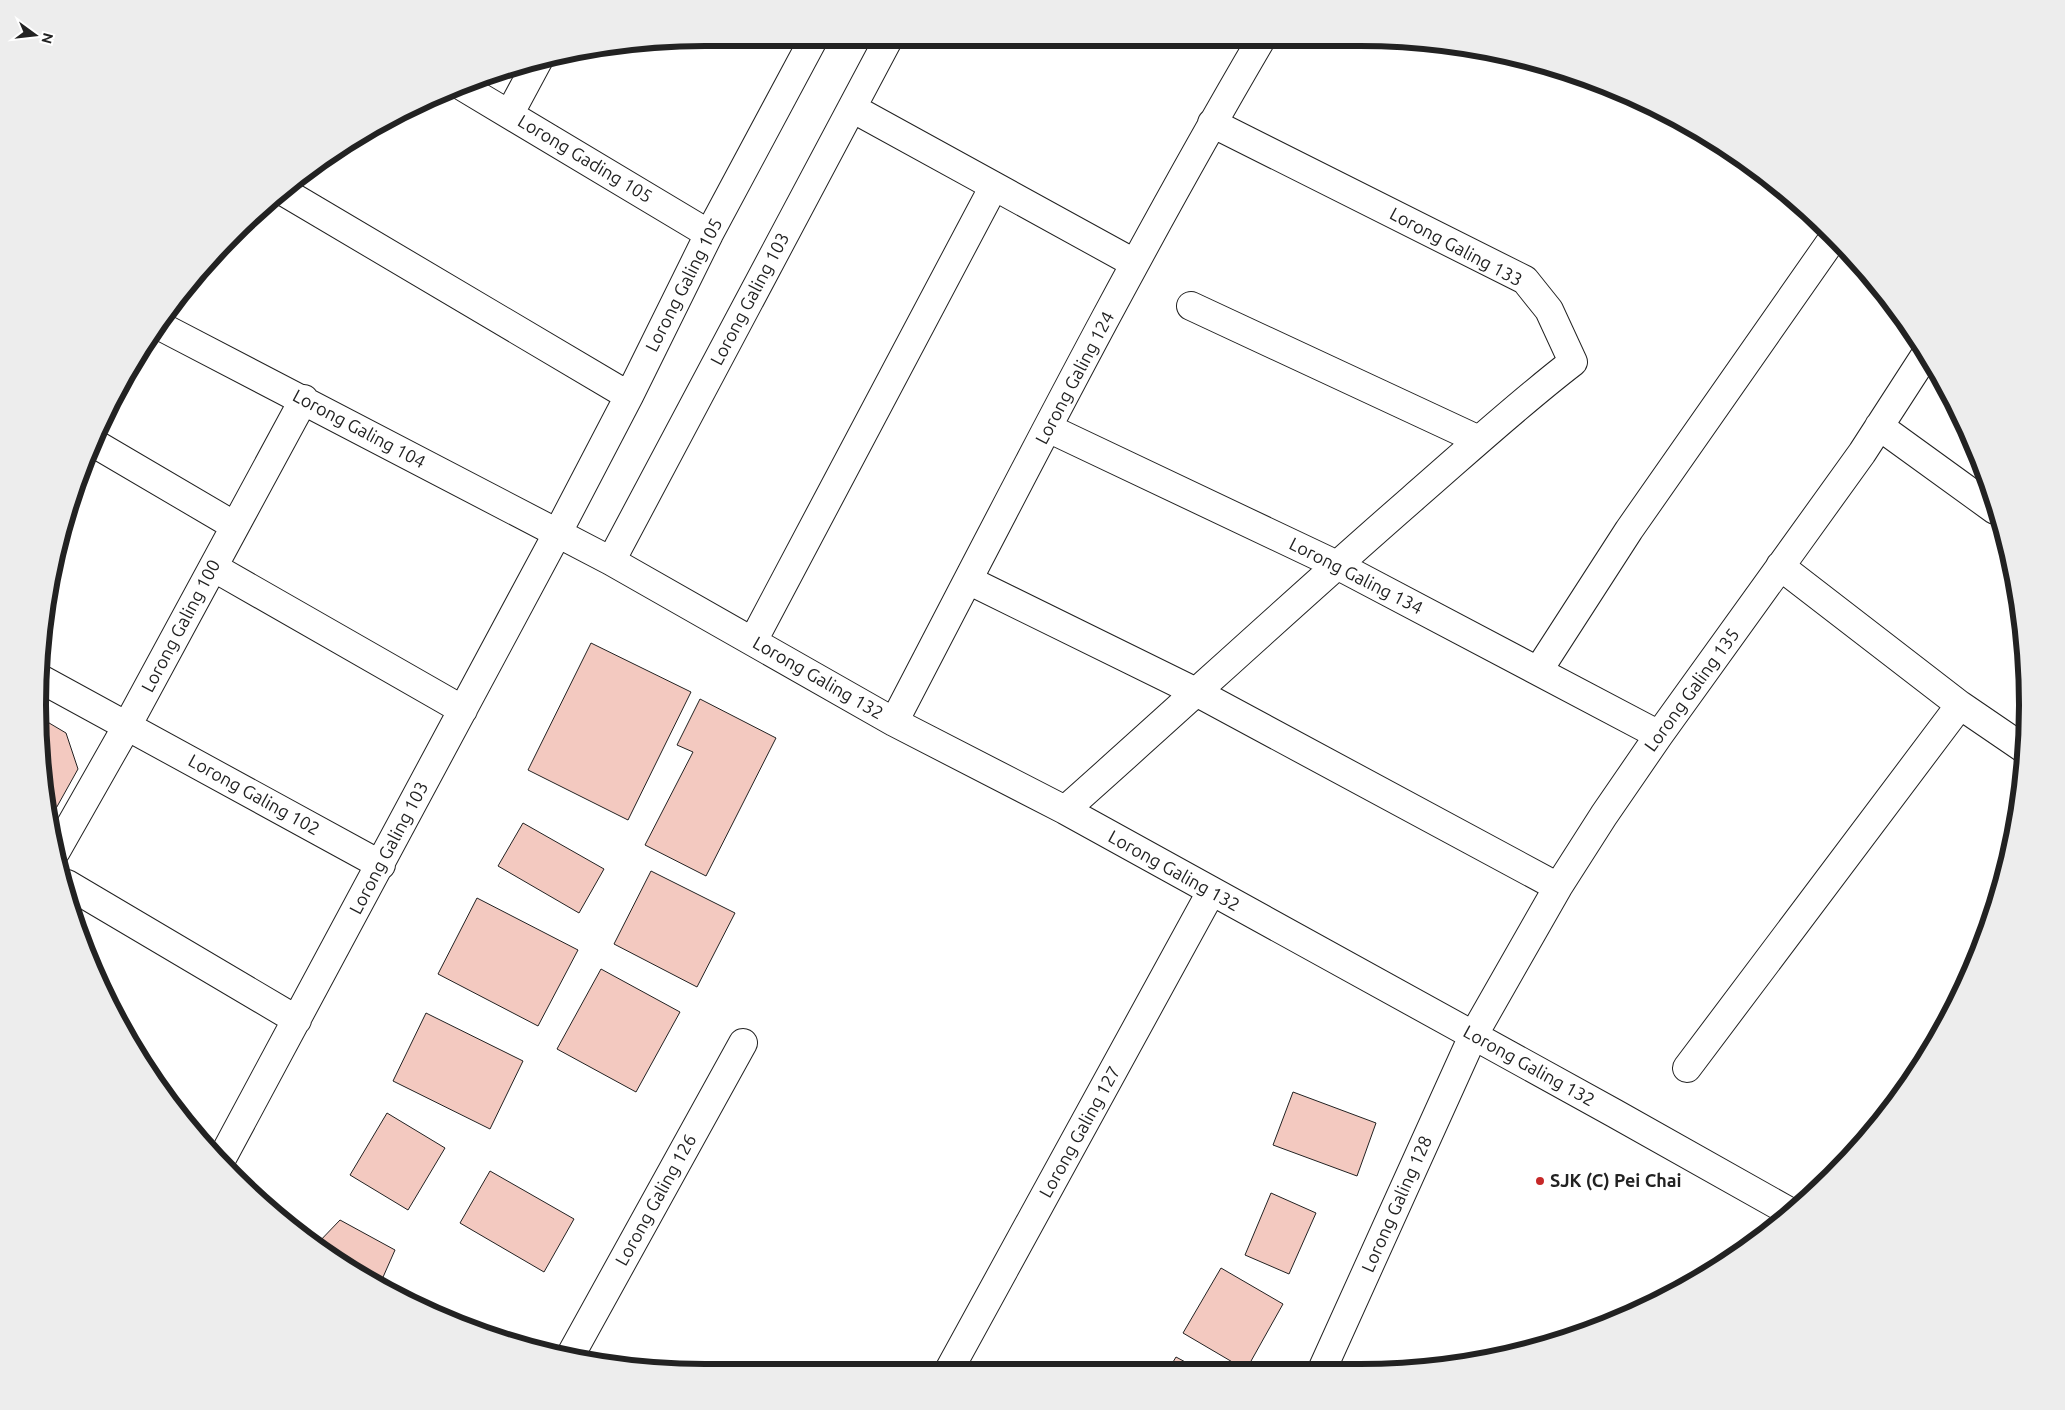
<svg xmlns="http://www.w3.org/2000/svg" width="2065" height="1410" viewBox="0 0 2065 1410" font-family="Ubuntu,sans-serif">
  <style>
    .building { fill: #f3c9c0; stroke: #222 }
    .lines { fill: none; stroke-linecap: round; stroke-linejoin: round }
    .minor-casing { stroke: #222; stroke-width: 30 }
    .minor { stroke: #fff; stroke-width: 28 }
    .poi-dot { fill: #c62828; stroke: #fff; stroke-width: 2 }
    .labels { text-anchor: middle; stroke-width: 4; stroke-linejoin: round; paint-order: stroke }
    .street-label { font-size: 18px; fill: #222; stroke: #fff }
    .poi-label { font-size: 18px; font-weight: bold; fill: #222; stroke: #fff; text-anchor: start }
    .rim { fill: none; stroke: #222; stroke-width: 6 }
  </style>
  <rect width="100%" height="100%" fill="#fff"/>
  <path class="building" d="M591,643L691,692L628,820L528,770Z
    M700,699L776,738L706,876L645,845L693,752L677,745Z
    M39,717L66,733L78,769L49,821Z
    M523,823L604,869L579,913L498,866Z
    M651,871L735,913L697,987L614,944Z
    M477,898L578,950L538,1026L438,974Z
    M601,969L680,1012L636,1092L557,1049Z
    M426,1013L523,1061L490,1129L393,1081Z
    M1293,1092L1376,1123L1357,1176L1273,1145Z
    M387,1113L445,1148L408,1210L350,1175Z
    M490,1171L574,1219L544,1272L460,1223Z
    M1271,1193L1316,1213L1289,1274L1245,1255Z
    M340,1220L395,1250L380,1284L334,1260L316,1245Z
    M1221,1268L1283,1304L1246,1370L1183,1333Z
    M1176,1357L1204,1372H1167Z"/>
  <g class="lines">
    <g class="minor-casing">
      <path id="minor" d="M460,85L709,234
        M852,108L1134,263
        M510,113L539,59
        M286,193L629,396
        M1191,306L1479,440
        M160,326L611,561L894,722L1065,810L1614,1113L1790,1212
        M1879,426L1995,510
        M1048,428L1337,565L1659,735
        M92,442L235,526
        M611,561L889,38
        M1780,566L1960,705L2023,748
        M213,567L463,710
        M968,580L1198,693L1558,887
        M753,641L994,186
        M1538,671L1629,530L1829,244
        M39,678L381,865
        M894,722C1014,492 1131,261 1262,38
        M1065,810C1181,707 1295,601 1412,499C1465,453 1517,405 1573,362L1549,310L1525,280L1212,123
        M56,851L127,726L304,399
        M67,884L297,1020
        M1687,1068L1960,705
        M220,1162L557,534L629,396L709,234L814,38
        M569,1358L743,1043
        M948,1372L1211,892
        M1321,1372L1473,1036L1558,887L1604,815L1659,735L1862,453L1926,354"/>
    </g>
    <use href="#minor" class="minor"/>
  </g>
  <circle class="poi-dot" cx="1540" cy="1181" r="5"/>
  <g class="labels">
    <g class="street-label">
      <text transform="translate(585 159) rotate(31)" y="6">Lorong Gading 105</text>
      <text transform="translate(1456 247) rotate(28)" y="6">Lorong Galing 133</text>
      <text transform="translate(684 285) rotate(-63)" y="6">Lorong Galing 105</text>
      <text transform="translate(750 299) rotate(-62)" y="6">Lorong Galing 103</text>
      <text transform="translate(1075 378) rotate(-62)" y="6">Lorong Galing 124</text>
      <text transform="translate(359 429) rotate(28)" y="6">Lorong Galing 104</text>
      <text transform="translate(1356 576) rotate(27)" y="6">Lorong Galing 134</text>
      <text transform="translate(181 626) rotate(-62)" y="6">Lorong Galing 100</text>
      <text transform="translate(818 678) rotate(30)" y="6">Lorong Galing 132</text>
      <text transform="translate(1692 690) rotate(-54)" y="6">Lorong Galing 135</text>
      <text transform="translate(254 795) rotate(29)" y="6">Lorong Galing 102</text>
      <text transform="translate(389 848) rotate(-62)" y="6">Lorong Galing 103</text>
      <text transform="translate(1174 871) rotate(29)" y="6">Lorong Galing 132</text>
      <text transform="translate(1529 1066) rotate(29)" y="6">Lorong Galing 132</text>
      <text transform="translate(1080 1132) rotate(-61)" y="6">Lorong Galing 127</text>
      <text transform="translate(656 1200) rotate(-61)" y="6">Lorong Galing 126</text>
      <text transform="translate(1397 1204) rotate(-66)" y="6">Lorong Galing 128</text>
    </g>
    <g class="poi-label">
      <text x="1550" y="1187">SJK (C) Pei Chai</text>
    </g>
  </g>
  <path d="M0 0H2065V1410H0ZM705 46H1360A659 659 0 0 1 2019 705V705A659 659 0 0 1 1360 1364H705A659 659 0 0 1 46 705V705A659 659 0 0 1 705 46Z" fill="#ededed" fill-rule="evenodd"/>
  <path class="rim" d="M705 46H1360A659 659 0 0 1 2019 705V705A659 659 0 0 1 1360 1364H705A659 659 0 0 1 46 705V705A659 659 0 0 1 705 46Z"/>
  <g transform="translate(35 35) rotate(105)" stroke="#ffffff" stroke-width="4" paint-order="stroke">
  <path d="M0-4L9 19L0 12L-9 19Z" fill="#222222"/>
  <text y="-8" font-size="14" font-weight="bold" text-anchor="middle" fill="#222222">N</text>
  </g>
</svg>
